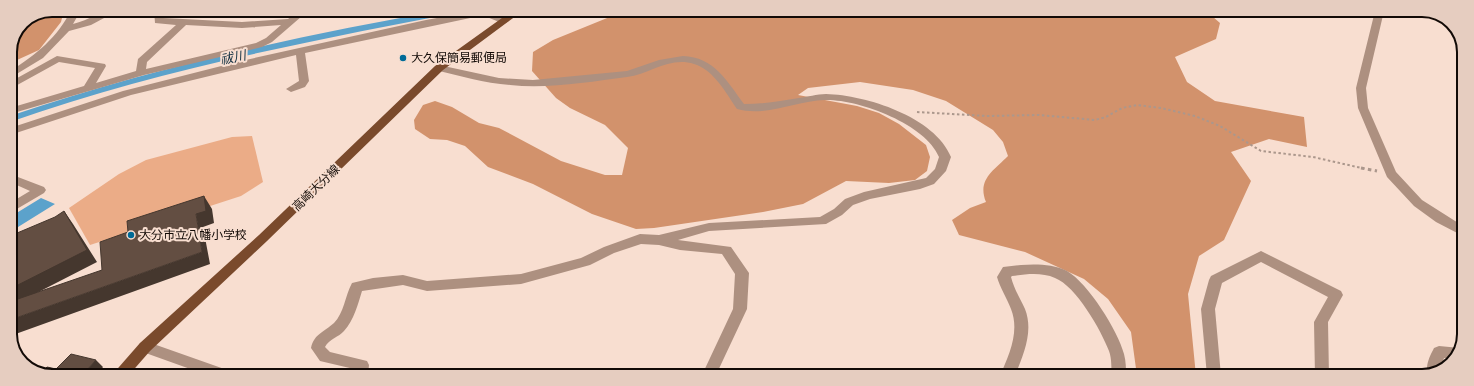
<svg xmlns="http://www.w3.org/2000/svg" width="1474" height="386" viewBox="0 0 1474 386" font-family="'Fira Sans Condensed','Noto Sans JP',sans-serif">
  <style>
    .green { fill: #ebac87 }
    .forest { fill: #d2926c }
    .water { fill: #5ca2cb }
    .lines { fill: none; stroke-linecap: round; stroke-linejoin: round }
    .path-far1 { stroke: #ab978c; stroke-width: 2; stroke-dasharray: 2.5 2.5; stroke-linecap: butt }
    .path { stroke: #ab978c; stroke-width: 3; stroke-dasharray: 3.5 3.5; stroke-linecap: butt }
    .minor { fill: #ad9080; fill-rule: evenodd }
    .major { fill: #7a4a2c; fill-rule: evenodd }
    .shaded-wall { fill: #45372e }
    .building { fill: #634e42; stroke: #45372e }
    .poi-dot { fill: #006a97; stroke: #f8ded0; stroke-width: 1.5 }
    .labels { text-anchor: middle; stroke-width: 4; stroke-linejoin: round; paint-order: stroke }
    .poi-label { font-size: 12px; fill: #120a06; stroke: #f8ded0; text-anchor: start }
    .street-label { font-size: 12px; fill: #120a06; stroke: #f8ded0 }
    .water-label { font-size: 13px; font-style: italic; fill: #0d2d3f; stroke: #f8ded0 }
    .rim { fill: none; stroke: #120a06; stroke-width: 2 }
  </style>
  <rect width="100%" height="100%" fill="#f8ded0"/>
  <path class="green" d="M252,136L263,182L241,196L90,245L69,208L119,174L146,160L232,137Z"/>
  <path class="forest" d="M52,10H64L61,22L39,50L17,60L10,57V52L23,22Z
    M618,11H1206L1220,23L1216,39L1175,57L1187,82L1215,101L1304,117L1307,147L1269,139L1231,152L1251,181L1224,240L1199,256L1188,294L1196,376H1137L1131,332L1108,299L1084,279L1025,252L959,235L952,220L970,208L986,202C977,180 993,171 1008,156L1003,142L993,130L946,101L913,90L860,82L808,88L798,95L857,106L879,113L899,124L926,145L930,157L927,171L915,180L889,183L846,181L803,204L763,212L654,228L636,229L592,214L533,184L488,167L465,146L447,140L430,139L415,129L414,120L423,105L435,101L452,107L479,123L499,128L561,161L605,175H622L628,148L605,125L570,108L556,98L532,71L533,52L553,40L617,14Z"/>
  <path class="water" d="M444,10H471C316,40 159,69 10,122V116C151,68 297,36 444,10Z
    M41,198L55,204L10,232V217Z"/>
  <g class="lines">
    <path class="path-far1" d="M917,112L987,116L1039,115L1095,120L1106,117L1122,108L1137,105L1161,108L1195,116L1220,126L1261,151L1313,157L1366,169"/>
    <path class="path" d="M1361,168L1377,171"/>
    <path class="minor" d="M71,10H81L73,24C89,20 102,10 119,10L91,25L69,31L43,58L10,78V71C36,55 58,37 71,10Z
      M154,10H164L163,18L242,22L288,19L299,10H309L272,42L262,47L144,75L10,114V108L84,86L95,68L59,62L10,89V82L57,56L105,64L106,66L96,83L136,71L138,59L176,25L155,23ZM186,25L242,28L281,25L266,38L256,43L146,69L147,62Z
      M475,11L492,12L509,21L504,24L487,17H475L305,53L309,81L305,87L291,92L286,89L299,81L296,55L131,95L10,135V128L123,91L241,61L426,20Z
      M1375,11H1384L1366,88L1368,108L1396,172L1422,200L1463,226V236L1436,222L1414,206L1387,177L1358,108L1356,88Z
      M683,56C714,57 727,81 744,104C763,104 780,101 799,98C807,97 817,94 826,94C866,95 935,117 951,157L946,171L934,184L920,189L870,199L853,205L842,215L826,224L709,231L678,240L731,247L749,273L747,309L716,375H702L733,309L735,274L722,254L680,250L659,245L641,244L614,253L590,265L521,284L427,291L403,285L362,291C358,304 354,320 344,331C339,337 329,339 325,347L330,352L367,361L369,365L368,375H354V369L320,361L311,348C314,334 324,332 334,323C344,313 345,296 352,283L373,278L403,275L427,281L521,274L581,258L604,247L640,234L659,235L709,223L820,217L834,209L845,199L864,192L926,178L935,169L939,157C926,124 858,99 825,100C796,101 766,117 737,109C726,93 714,70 694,64C670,56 650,74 627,77C589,82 548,89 510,85C484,83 460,76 435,70L434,68L439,65L499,78L533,80L627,71L659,60Z
      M10,174L44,187L46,190L44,193L10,213V203L30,191L10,182Z
      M1261,251L1341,291L1343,295L1328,322L1329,376H1315L1314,322L1328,297L1261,262L1222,283L1215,309L1221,376H1207L1201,309L1209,280L1211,276Z
      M1021,265C1036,264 1053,264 1067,271C1088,283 1118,331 1124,354C1126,361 1126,369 1126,376H1112C1111,368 1112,359 1109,351C1101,330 1076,286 1055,278C1042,272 1026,274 1012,276L1011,277C1014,289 1020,298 1025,309C1034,332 1023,355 1015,376H1000C1009,355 1020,332 1011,309C1007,298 1000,288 997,277L1003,267Z
      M145,341L230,371L232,375H207L140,351L138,347L140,343Z
      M1439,346L1460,348L1453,359L1444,358L1441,369L1428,374C1425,365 1430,356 1434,348Z
      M312,369L329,371L331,375H305L307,371Z"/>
    <path class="major" d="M513,10H524L443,70L267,241L150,351L129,375H112L140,343L259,235L435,66Z"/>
  </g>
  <path class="shaded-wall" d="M204,196L212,209L214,223L203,227L210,264L10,336V320L202,252L196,214Z
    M64,211L73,224L97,262L19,302L12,301L10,296V289Z
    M96,360L103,367L97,375H82Z"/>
  <path class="building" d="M204,196L206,211L196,214L202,252L10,320V296L12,301L102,270L100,242L128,232L127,221Z
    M64,211L87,250L10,289V236L55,217Z
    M71,354L96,360L82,375H42L40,374L47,367L56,369Z"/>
  <g class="poi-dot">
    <circle cx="403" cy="58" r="4"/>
    <circle cx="131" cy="235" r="4"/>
  </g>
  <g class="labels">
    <g class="poi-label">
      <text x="411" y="62">大久保簡易郵便局</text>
      <text x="139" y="239">大分市立八幡小学校</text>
    </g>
    <g class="street-label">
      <text transform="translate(316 188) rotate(-44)" y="4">高崎大分線</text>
    </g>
    <g class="water-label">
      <text transform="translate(233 57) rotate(-12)" y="5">祓川</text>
    </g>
  </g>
  <path d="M0 0H1474V386H0ZM52 17H1422A35 35 0 0 1 1457 52V334A35 35 0 0 1 1422 369H52A35 35 0 0 1 17 334V52A35 35 0 0 1 52 17Z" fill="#e6cdc0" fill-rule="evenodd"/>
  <path class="rim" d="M52 17H1422A35 35 0 0 1 1457 52V334A35 35 0 0 1 1422 369H52A35 35 0 0 1 17 334V52A35 35 0 0 1 52 17Z"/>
</svg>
